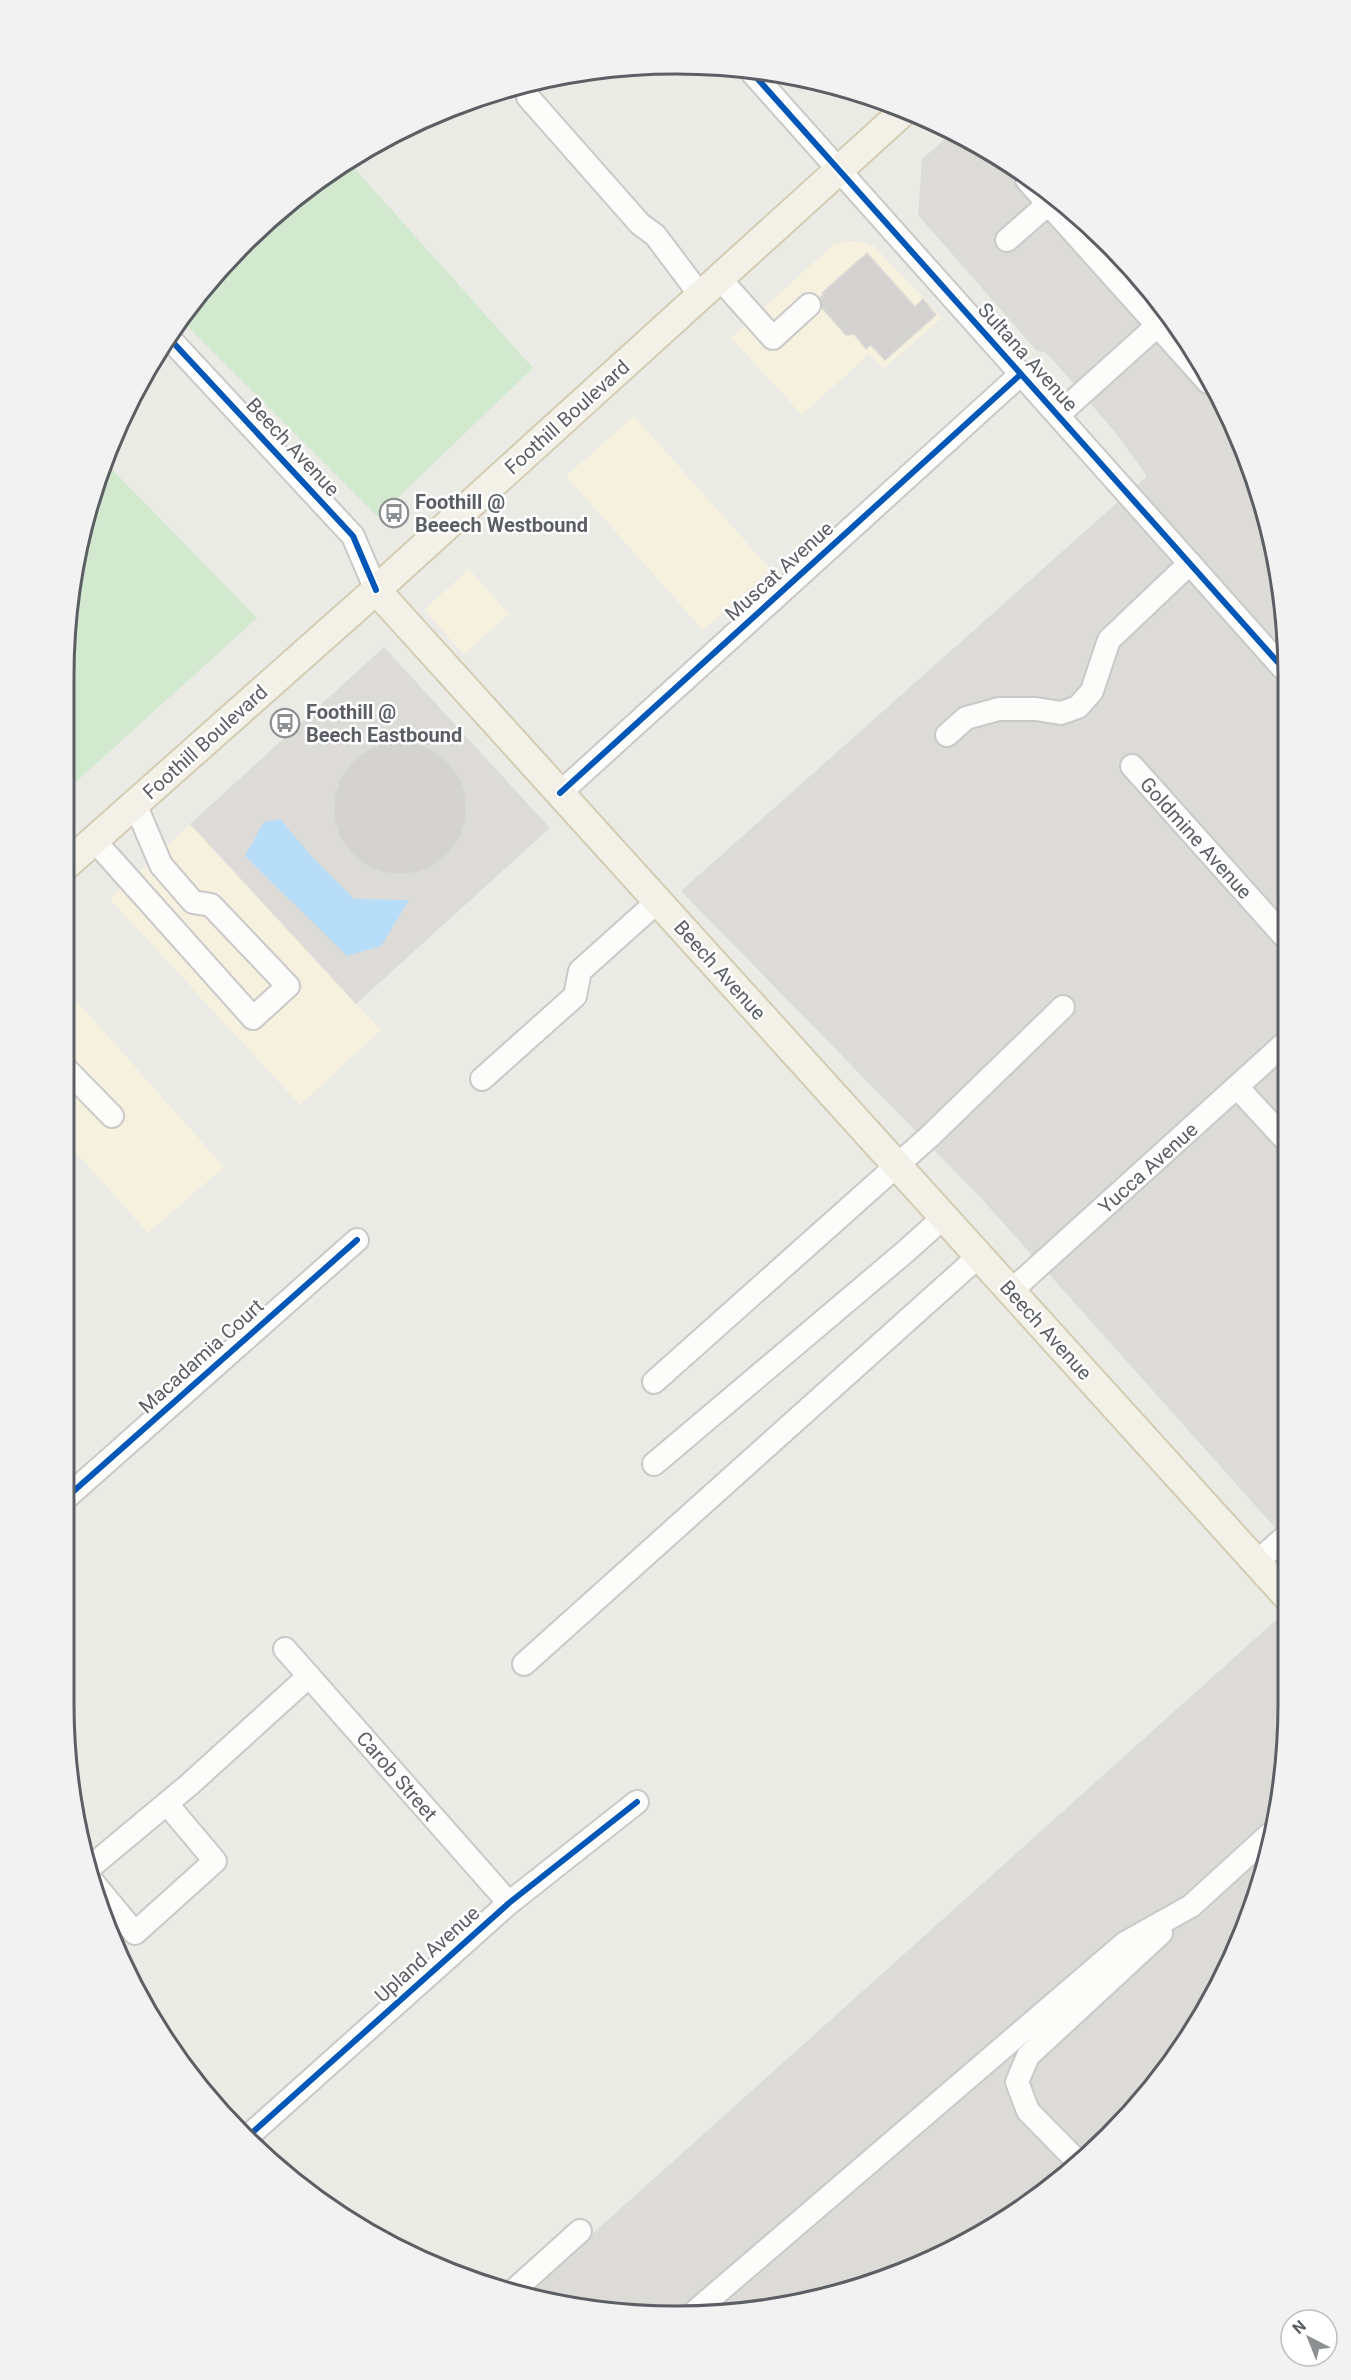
<svg xmlns="http://www.w3.org/2000/svg" width="1351" height="2380" viewBox="0 0 1351 2380" font-family="Roboto,sans-serif">
  <style>
    .commercial { fill: #f6f0de }
    .industrial { fill: #dcdbd7 }
    .green { fill: #d2e9d0 }
    .water { fill: #b8ddf8 }
    .building { fill: #d3d2d0; stroke: #dad9d5; stroke-width: 1.5 }
    .lines { fill: none; stroke-linecap: round; stroke-linejoin: round }
    .minor-casing { stroke: #c8c9c8; stroke-width: 26 }
    .major-casing { stroke: #d4cbb3; stroke-width: 32 }
    .minor { stroke: #fcfcfb; stroke-width: 22 }
    .major { stroke: #f3f1e7; stroke-width: 28 }
    .cycleway-casing { stroke: #fff; stroke-width: 10 }
    .cycleway { stroke: #0057b8; stroke-width: 6 }
    .labels { text-anchor: middle; stroke-width: 5; stroke-linejoin: round; paint-order: stroke }
    .street-label { font-size: 20px; fill: #5b5f64; stroke: #fff }
    .poi-label { font-size: 20px; font-weight: bold; fill: #5b5f64; stroke: #fff; text-anchor: start }
    .rim { fill: none; stroke: #5b5f64; stroke-width: 3 }
  </style>
  <rect width="100%" height="100%" fill="#ebebe6"/>
  <path class="commercial" d="M848,241L864,242L874,246L942,318L883,369L869,354L802,415L731,338L835,243Z
    M634,416L771,570L703,630L566,476Z
    M469,569L509,614L464,654L424,610Z
    M190,824L381,1030L300,1105L110,899Z
    M66,989L224,1167L148,1233L66,1141Z"/>
  <path class="industrial" d="M953,132L982,145L1108,242L1185,336L1255,478L1283,596L1286,1540L981,1198L681,891L1147,476L1114,431L1053,360L1044,352L1037,351L918,215L922,159Z
    M384,647L550,828L356,1004L190,824Z
    M1286,1611L1287,1744L1256,1901L1206,2011L1136,2108L1079,2165L982,2235L910,2271L795,2305L715,2316L596,2312L522,2297Z"/>
  <path class="green" d="M348,161L533,368L378,517L181,320L215,271L303,189Z
    M106,463L257,618L65,792L64,636L84,517Z"/>
  <path class="water" d="M280,819L313,858L354,899L409,900L381,946L347,956L245,856L264,822Z"/>
  <path class="building" d="M867,253L915,307L923,299L936,315L885,360L871,345L866,349L854,334L846,335L816,301L824,294L822,293Z
    M334 808a66 66 0 1 1 132 0a66 66 0 1 1-132 0Z"/>
  <g class="lines">
    <g class="minor-casing">
      <path id="minor" d="M748,68L1283,668
        M528,97L640,224L655,235L701,296
        M1027,180L1208,382
        M1007,240L1048,204
        M720,279L773,338L809,305
        M168,337L353,536L376,590
        M1058,415L1158,325
        M947,735L966,718L999,709H1036L1061,713L1078,707L1092,691L1109,640L1190,563
        M1132,766L1284,936
        M560,793L1021,374
        M94,840L253,1018L288,986L211,905L193,902L161,865L135,804
        M66,1069L112,1116
        M482,1079L575,996L580,971L658,901
        M1237,1087L1285,1139
        M1011,1291L1284,1044
        M654,1382L930,1136L1063,1007
        M654,1464L905,1252L944,1217
        M67,1497L357,1240
        M1257,1562L1286,1536
        M285,1649L509,1903
        M524,1664L979,1256
        M88,1869L190,1784L309,1676
        M91,1880L135,1933L215,1861L167,1804
        M245,2139L509,1903L637,1802
        M1080,2164L1028,2111L1017,2082L1028,2056L1161,1933
        M510,2294L580,2231
        M691,2315L1125,1943L1191,1906L1269,1835"/>
    </g>
    <g class="major-casing">
      <path id="major" d="M376,590L1286,1595
        M65,866L376,590L905,110"/>
    </g>
    <use href="#minor" class="minor"/>
    <use href="#major" class="major"/>
    <g class="cycleway-casing">
      <path id="cycleway" d="M748,68L1283,668
        M168,337L353,536L376,590
        M560,793L1021,374
        M67,1497L357,1240
        M245,2139L509,1903L637,1802"/>
    </g>
    <use href="#cycleway" class="cycleway"/>
  </g>
  <defs>
    <g id="bus-ring" transform="scale(1.5)"><circle r="9.5" fill="#fff" stroke="#8d9092" stroke-width="1.5"/><path d="M-5-6H5V4H4V6H2V4H-2V6H-4V4H-5ZM-3.5-4V0h7V-4ZM-3.5 1.2v1.5H-2V1.2ZM2 1.2v1.5H3.5V1.2Z" fill="#8d9092"/></g>
  </defs>
  <g fill-rule="evenodd">
    <use href="#bus-ring" x="394" y="513"/>
    <use href="#bus-ring" x="285" y="723"/>
  </g>
  <g class="labels">
    <g class="street-label">
      <text transform="translate(1028 357) rotate(48)" y="7">Sultana Avenue</text>
      <text transform="translate(567 417) rotate(-42)" y="7">Foothill Boulevard</text>
      <text transform="translate(293 447) rotate(47)" y="7">Beech Avenue</text>
      <text transform="translate(779 571) rotate(-42)" y="7">Muscat Avenue</text>
      <text transform="translate(205 742) rotate(-42)" y="7">Foothill Boulevard</text>
      <text transform="translate(1196 838) rotate(48)" y="7">Goldmine Avenue</text>
      <text transform="translate(720 970) rotate(48)" y="7">Beech Avenue</text>
      <text transform="translate(1148 1168) rotate(-42)" y="7">Yucca Avenue</text>
      <text transform="translate(1046 1330) rotate(48)" y="7">Beech Avenue</text>
      <text transform="translate(201 1356) rotate(-42)" y="7">Macadamia Court</text>
      <text transform="translate(397 1776) rotate(49)" y="7">Carob Street</text>
      <text transform="translate(427 1954) rotate(-42)" y="7">Upland Avenue</text>
    </g>
    <g class="poi-label">
      <text x="415" y="509">Foothill @<tspan x="415" dy="23">Beeech Westbound</tspan></text>
      <text x="306" y="719">Foothill @<tspan x="306" dy="23">Beech Eastbound</tspan></text>
    </g>
  </g>
  <path d="M0 0H1351V2380H0ZM676 74H676A602 602 0 0 1 1278 676V1704A602 602 0 0 1 676 2306H676A602 602 0 0 1 74 1704V676A602 602 0 0 1 676 74Z" fill="#f2f2f3" fill-rule="evenodd"/>
  <path class="rim" d="M676 74H676A602 602 0 0 1 1278 676V1704A602 602 0 0 1 676 2306H676A602 602 0 0 1 74 1704V676A602 602 0 0 1 676 74Z"/>
  <g transform="translate(1309 2338) rotate(318)"><circle r="28" fill="#ffffff" stroke="#bdbfc1" stroke-width="1.5"/>
  <path d="M0-4.5L10 22L0 15L-10 22Z" fill="#8d9092"/>
  <text y="-9" font-size="16" font-weight="bold" text-anchor="middle" fill="#5b5f64">N</text>
  </g>
</svg>
